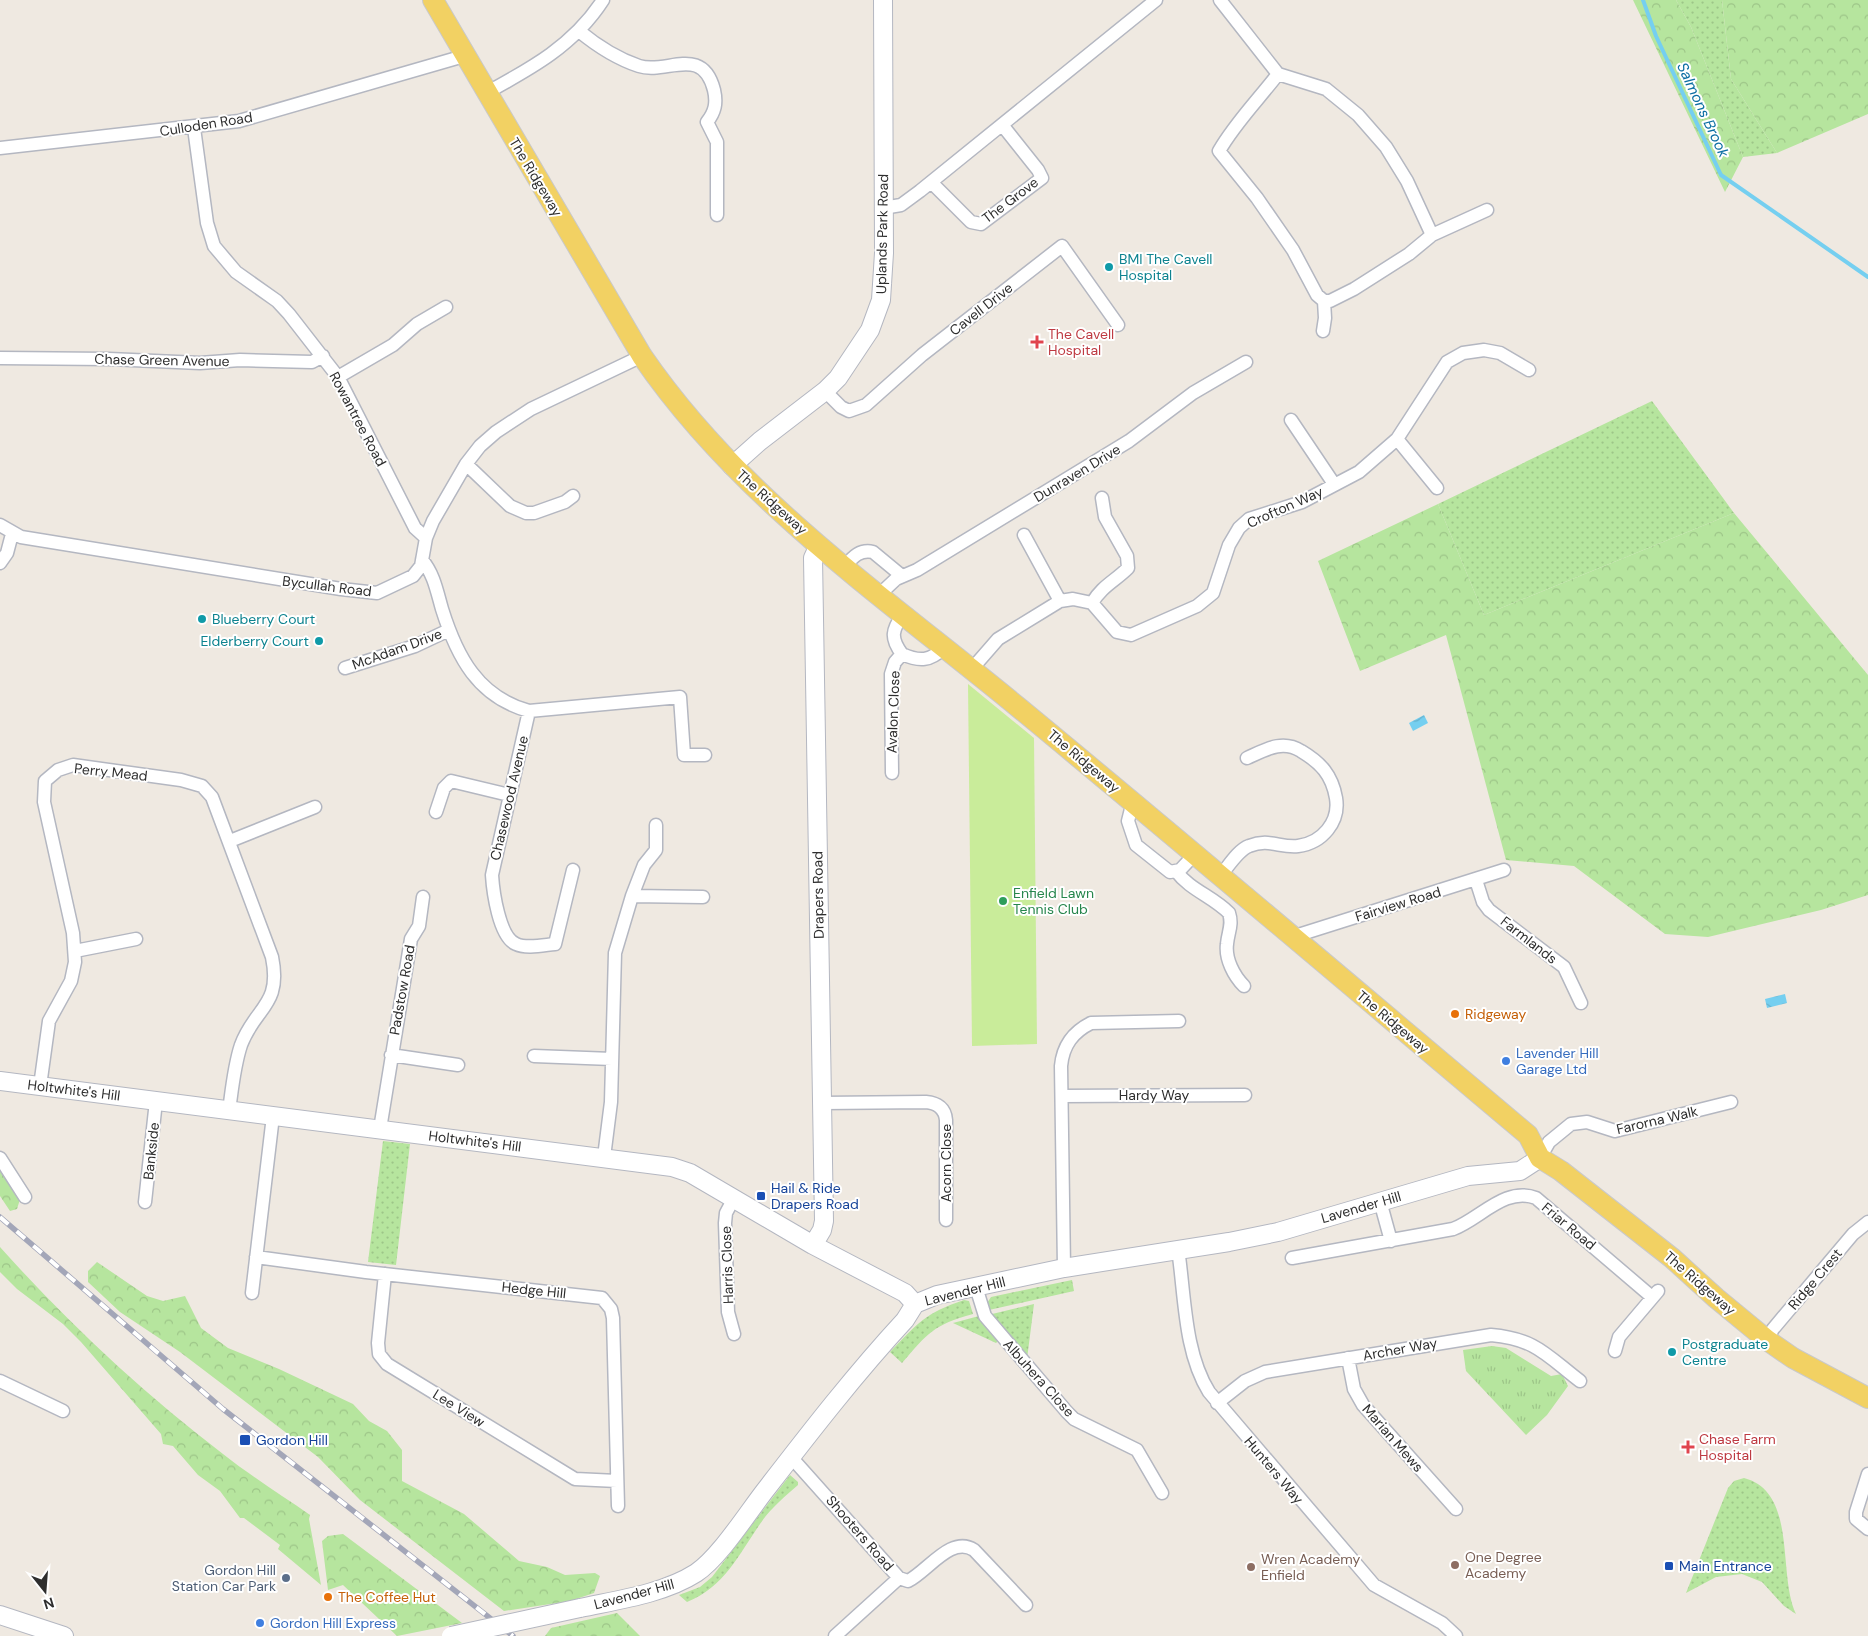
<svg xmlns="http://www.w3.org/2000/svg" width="1868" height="1636" viewBox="0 0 1868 1636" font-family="'DM Sans',sans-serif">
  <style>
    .grass { fill: url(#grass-dots) }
    .forest { fill: url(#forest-crowns) }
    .park { fill: url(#park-tufts) }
    .pitch { fill: #c9ec9a }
    .water { fill: url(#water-waves) }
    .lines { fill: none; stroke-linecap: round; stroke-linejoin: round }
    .stream { stroke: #75cff0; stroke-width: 4 }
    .street-casing { stroke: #b4b7c1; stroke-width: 15 }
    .secondary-casing { stroke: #b4b7c1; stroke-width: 20 }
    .primary-casing { stroke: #c9c9c9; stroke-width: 22 }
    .street { stroke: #fff; stroke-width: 12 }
    .secondary { stroke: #fff; stroke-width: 18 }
    .primary { stroke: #f2d163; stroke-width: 20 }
    .rail-casing { stroke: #a3a6b8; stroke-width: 5.5 }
    .rail { stroke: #fff; stroke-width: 4; stroke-dasharray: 11; stroke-linecap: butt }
    .secondary-bridge-casing { stroke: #b4b7c1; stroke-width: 20; stroke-linecap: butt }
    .secondary-bridge { stroke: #fff; stroke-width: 18 }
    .culture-dot { fill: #0f9aa8; stroke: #fff; stroke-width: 2 }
    .health-dot { fill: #e0444e; stroke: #fff; stroke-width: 2 }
    .leisure-dot { fill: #2e9e5b; stroke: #fff; stroke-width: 2 }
    .food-dot { fill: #e8710a; stroke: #fff; stroke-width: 2 }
    .shop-dot { fill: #3f7fe0; stroke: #fff; stroke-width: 2 }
    .transit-dot { fill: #1a4fb4; stroke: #fff; stroke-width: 2 }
    .education-dot { fill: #8d6e63; stroke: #fff; stroke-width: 2 }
    .service-dot { fill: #5c6f8a; stroke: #fff; stroke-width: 2 }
    .labels { text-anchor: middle; stroke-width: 4; stroke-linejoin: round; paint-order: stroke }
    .street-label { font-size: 14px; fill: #2e2e2e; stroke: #fff }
    .culture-label { font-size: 14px; fill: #0d838f; stroke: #fff; text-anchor: start }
    .health-label { font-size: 14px; fill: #be3a42; stroke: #fff; text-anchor: start }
    .leisure-label { font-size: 14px; fill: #27864d; stroke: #fff; text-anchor: start }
    .food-label { font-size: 14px; fill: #c56008; stroke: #fff; text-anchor: start }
    .shop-label { font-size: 14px; fill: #366cbe; stroke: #fff; text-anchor: start }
    .transit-label { font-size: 14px; fill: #164399; stroke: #fff; text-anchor: start }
    .education-label { font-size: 14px; fill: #785e54; stroke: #fff; text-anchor: start }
    .service-label { font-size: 14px; fill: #4e5e75; stroke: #fff; text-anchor: end }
    .water-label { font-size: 15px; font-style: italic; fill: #0d6fa3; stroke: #fff }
  </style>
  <defs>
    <pattern id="grass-dots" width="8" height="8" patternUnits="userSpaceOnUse" patternTransform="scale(1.25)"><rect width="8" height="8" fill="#b6e59e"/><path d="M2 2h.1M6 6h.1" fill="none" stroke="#9dc588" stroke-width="1.8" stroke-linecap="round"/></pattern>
    <pattern id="forest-crowns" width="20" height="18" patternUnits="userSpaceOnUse" patternTransform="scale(1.25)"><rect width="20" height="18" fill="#b6e59e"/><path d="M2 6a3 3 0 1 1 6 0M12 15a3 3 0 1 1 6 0" fill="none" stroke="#9dc588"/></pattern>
    <pattern id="park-tufts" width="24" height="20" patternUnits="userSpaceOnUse" patternTransform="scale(1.25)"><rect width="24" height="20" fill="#b6e59e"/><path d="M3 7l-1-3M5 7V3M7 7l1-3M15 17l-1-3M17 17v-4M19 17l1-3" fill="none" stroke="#9dc588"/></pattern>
    <pattern id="water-waves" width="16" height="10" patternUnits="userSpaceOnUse" patternTransform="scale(1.25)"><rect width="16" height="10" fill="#75cff0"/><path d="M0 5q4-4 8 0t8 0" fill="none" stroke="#66b2ce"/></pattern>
  </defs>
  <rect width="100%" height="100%" fill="#efe9e1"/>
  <path class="grass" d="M1676,0H1722L1731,79L1777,153L1743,157L1691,27Z
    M1652,401L1734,513L1484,615L1438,504Z
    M383,1141L410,1144L396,1265L368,1262Z
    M1072,1280L1074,1291L989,1310L987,1303L991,1297Z
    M964,1300L969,1301L973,1314C933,1325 928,1333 902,1363L890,1352C918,1323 925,1313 964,1300Z
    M1034,1304L1027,1359L988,1315Z
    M979,1316L999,1340L996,1343L953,1323Z
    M790,1475L798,1482V1485C784,1497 770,1509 760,1524C738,1556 724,1587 687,1602L679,1595L700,1587L712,1577Z
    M1744,1478C1798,1492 1777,1574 1796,1614L1784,1606L1762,1582L1742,1574L1716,1577L1686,1593L1728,1488L1734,1481Z"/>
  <path class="forest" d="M1633,0H1676L1691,27L1743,157L1725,192Z
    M1722,0H1868V114L1777,153L1731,79Z
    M1438,504L1484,615L1734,513L1868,675V895L1821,910L1708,937L1665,934L1574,866L1506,860L1446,635L1360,671L1318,561Z
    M0,1161L21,1196L17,1209L10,1211L0,1196Z
    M0,1247C67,1322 143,1393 223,1454C251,1476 281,1495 310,1515L309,1519L321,1585L278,1549L280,1545L244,1518H240L220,1491L198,1475L173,1446L163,1444L161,1434L81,1342L63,1324L17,1289L0,1272Z
    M97,1262L147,1296L163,1301L185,1296L201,1328L228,1348L279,1369L353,1404L369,1421L387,1431L402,1450V1481L464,1514L519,1561L547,1567L565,1575L595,1573L600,1576L594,1593L570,1601L504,1611L360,1500L318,1457L180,1352L120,1312L88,1282V1271Z
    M343,1534L462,1623L397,1636L343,1585L328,1590L322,1541L328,1536Z
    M617,1613L640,1636H545L551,1628Z"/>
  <path class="park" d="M1492,1346L1506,1348L1551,1376L1562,1374L1568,1386L1547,1415L1526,1435L1466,1371L1463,1350Z"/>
  <path class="pitch" d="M968,684L1034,738L1037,1044L972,1046Z"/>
  <path class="water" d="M1424,715L1428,723L1413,731L1409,723Z
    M1785,994L1787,1003L1767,1008L1765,999Z"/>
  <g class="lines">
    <path class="stream" d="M1643,0L1656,36L1721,175L1868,277"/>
    <g class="street-casing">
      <path id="street" d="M1220,0L1278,74L1326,89L1358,115L1386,147L1407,181L1432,235
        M579,31C596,45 618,59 639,66C666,75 702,44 714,90C717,103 715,112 707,122L717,142V215
        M1278,74C1258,100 1235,123 1219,151L1257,198L1293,250L1317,295L1324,301H1330L1354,289L1409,254L1432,235L1487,210
        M486,93C532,68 574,45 603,0
        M194,128L207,223L214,246L236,272L277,301L289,314L338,377L415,528L426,538
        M0,148L239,121L464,56
        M931,182L971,222L981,224L1042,178L1038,170L1003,126
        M883,208L901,205L920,191L1156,0
        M1323,331L1325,318L1324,301
        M0,358L109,359L200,363L240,360L312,362L323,356
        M338,377L393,345L417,324L446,307
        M825,391L841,407L849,411L866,405L922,355L1062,246L1118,325
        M1291,420L1334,484
        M1397,439L1437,488
        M466,464L510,506L526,513H534L565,502L573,496
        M0,525L21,537L341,589L377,593L413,576L421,566L426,538L433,521L466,464L480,446L496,432L531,409L642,356
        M1024,535L1060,601
        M422,560C434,574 437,592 442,609C457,657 478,697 529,711L680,697L684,755H705
        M0,563L7,553L12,534
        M845,566C853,557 860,549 873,552L902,576
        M880,594L896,579L917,570L1129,441L1193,393L1246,362
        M1092,603C1102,586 1115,581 1128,568L1127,556L1105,517L1102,498
        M903,614C892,630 890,638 902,654C920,662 930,661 944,648
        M345,668L415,646L449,630
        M971,670L998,639L1060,601L1073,599L1092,603L1117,632L1131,635L1197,606L1213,593L1229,545L1239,528L1249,519L1302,502L1359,472L1397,439L1447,362L1463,353L1484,350L1500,353L1529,370
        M529,711L492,875C493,891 499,937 516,944C526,949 544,945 555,944L573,870
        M892,773L891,674L895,662L902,654
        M1133,801L1128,821L1136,845L1170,872L1180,870L1194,855
        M436,812L444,788L451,781L509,795
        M230,841L315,807
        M1176,871C1190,890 1212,896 1229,913C1233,925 1228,932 1227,944C1225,959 1234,976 1244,986
        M1220,876C1228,867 1238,850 1249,846C1269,838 1280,848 1298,846C1322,843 1340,822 1336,798C1332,775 1321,763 1301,751C1282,739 1265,750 1247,758
        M1476,880L1483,902L1489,910L1564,967L1581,1003
        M632,896L703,897
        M1292,937L1504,870
        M75,951L136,939
        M391,1055L458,1065
        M534,1056L612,1059
        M40,1086L49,1021L71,981L75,962L73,933L44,802L45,781L58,770L73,765L181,780L202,786L212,797L272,957C282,1006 255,1007 241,1045C234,1066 232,1089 229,1111
        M1062,1096L1245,1095
        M822,1103L926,1102C937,1103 945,1108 946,1120V1220
        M380,1129L411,939L419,926L423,897
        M604,1157L611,1102L615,953L632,896L644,865L656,850V825
        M0,1158L25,1197
        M1540,1158L1549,1142L1571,1124L1587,1122L1615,1131L1731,1102
        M1380,1201L1391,1241
        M145,1202L156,1101
        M1178,1249C1185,1296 1184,1352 1209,1392L1374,1585L1442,1623L1456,1636
        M256,1257L366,1272L602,1298L611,1309L613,1318L618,1506
        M1292,1258L1453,1229C1480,1219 1505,1186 1536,1198L1652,1297
        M1064,1268L1061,1066C1063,1045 1073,1032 1091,1023L1179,1021
        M385,1274L378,1343L379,1354L387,1364L575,1479L617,1481
        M976,1287L985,1316L1067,1412L1074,1419L1137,1450L1162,1493
        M252,1293L273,1116
        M734,1334L728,1312L725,1223L726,1213L734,1198
        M1767,1340L1773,1329L1853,1234L1868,1222
        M1615,1351L1619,1337L1658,1291
        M1348,1358L1354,1389L1363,1405L1456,1509
        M0,1381L63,1411
        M1217,1403L1245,1381L1265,1372L1491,1335C1536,1339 1546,1355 1580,1381
        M791,1457L899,1578L908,1581C928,1571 951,1535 974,1550L1026,1605
        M1868,1474L1856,1512V1519L1868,1529
        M835,1636L899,1578"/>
    </g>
    <g class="secondary-casing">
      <path id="secondary" d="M732,466L760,441L825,391L838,378L870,330L881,300L884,253L883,0
        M0,1081L672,1167L690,1173L813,1245L905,1293L915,1304
        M813,1245L822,1230L824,1221L813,558L819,545
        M580,1608C617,1600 663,1594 696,1573C720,1557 748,1512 767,1488C811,1431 856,1373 905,1320L915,1304L937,1295L1064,1268L1229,1242L1278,1232L1468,1176L1520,1171L1540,1158
        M0,1615L64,1636"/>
    </g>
    <g class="primary-casing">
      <path id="primary" d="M433,0L642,356C740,499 886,598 1018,707C1189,848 1358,992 1528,1135L1540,1158L1561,1171L1672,1258L1716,1298L1767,1340L1793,1358L1868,1398"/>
    </g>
    <use href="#street" class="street"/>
    <use href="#secondary" class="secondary"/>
    <use href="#primary" class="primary"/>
    <g class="rail-casing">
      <path id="rail" d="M0,1217L223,1409L513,1636"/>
    </g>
    <use href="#rail" class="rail"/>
    <g class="secondary-bridge-casing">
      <path id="secondary-bridge" d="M451,1636L580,1608"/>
    </g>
    <use href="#secondary-bridge" class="secondary-bridge"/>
  </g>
  <g class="culture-dot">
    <circle cx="1109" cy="267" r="5"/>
    <circle cx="202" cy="619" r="5"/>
    <circle cx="319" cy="641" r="5"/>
    <circle cx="1672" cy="1352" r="5"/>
  </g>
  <g class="health-dot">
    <path d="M1034.5 334.5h5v5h5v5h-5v5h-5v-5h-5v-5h5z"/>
    <path d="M1685.5 1439.5h5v5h5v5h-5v5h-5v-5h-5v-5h5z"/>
  </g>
  <circle class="leisure-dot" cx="1003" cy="901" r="5"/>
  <g class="food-dot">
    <circle cx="1455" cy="1014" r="5"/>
    <circle cx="328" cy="1597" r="5"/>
  </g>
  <g class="shop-dot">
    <circle cx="1506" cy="1061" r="5"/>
    <circle cx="260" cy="1623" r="5"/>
  </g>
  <g class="transit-dot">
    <rect x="756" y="1191" width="10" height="10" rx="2.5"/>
    <rect x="239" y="1434" width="12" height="12" rx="2.5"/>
    <rect x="1664" y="1561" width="10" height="10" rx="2.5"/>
  </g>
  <g class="education-dot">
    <circle cx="1455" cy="1565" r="5"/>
    <circle cx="1251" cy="1567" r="5"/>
  </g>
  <circle class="service-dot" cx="286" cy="1578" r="5"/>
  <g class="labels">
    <g class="street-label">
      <text transform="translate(206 124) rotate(-9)" y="5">Culloden Road</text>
      <text transform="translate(536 177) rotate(59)" y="5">The Ridgeway</text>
      <text transform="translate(1010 200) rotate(-37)" y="5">The Grove</text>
      <text transform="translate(882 234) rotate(-89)" y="5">Uplands Park Road</text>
      <text transform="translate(981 309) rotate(-38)" y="5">Cavell Drive</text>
      <text transform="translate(162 360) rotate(1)" y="5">Chase Green Avenue</text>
      <text transform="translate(358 419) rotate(62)" y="5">Rowantree Road</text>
      <text transform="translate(1077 473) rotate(-31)" y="5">Dunraven Drive</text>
      <text transform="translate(772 502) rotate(42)" y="5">The Ridgeway</text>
      <text transform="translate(1285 507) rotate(-24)" y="5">Crofton Way</text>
      <text transform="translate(327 586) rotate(7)" y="5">Bycullah Road</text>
      <text transform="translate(397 649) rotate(-20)" y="5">McAdam Drive</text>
      <text transform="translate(893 712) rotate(-88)" y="5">Avalon Close</text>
      <text transform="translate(1084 761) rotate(40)" y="5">The Ridgeway</text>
      <text transform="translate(111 772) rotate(6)" y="5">Perry Mead</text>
      <text transform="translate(509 798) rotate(-77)" y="5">Chasewood Avenue</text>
      <text transform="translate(818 895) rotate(-91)" y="5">Drapers Road</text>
      <text transform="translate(1398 904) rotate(-17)" y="5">Fairview Road</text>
      <text transform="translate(1529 940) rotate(38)" y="5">Farmlands</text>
      <text transform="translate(402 990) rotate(-80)" y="5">Padstow Road</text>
      <text transform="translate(1393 1022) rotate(40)" y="5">The Ridgeway</text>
      <text transform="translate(74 1090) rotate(7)" y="5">Holtwhite's Hill</text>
      <text x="1154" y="1100">Hardy Way</text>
      <text transform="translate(1657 1120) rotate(-13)" y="5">Farorna Walk</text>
      <text transform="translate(475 1141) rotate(7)" y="5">Holtwhite's Hill</text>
      <text transform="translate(151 1151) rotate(-84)" y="5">Bankside</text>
      <text transform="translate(946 1163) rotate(-90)" y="5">Acorn Close</text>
      <text transform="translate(1361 1207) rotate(-16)" y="5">Lavender Hill</text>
      <text transform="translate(1569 1226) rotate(40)" y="5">Friar Road</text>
      <text transform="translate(727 1265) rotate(-92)" y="5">Harris Close</text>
      <text transform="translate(1815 1279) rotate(-50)" y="5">Ridge Crest</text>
      <text transform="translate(1700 1283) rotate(41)" y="5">The Ridgeway</text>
      <text transform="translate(534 1290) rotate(6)" y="5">Hedge Hill</text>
      <text transform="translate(965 1291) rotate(-14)" y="5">Lavender Hill</text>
      <text transform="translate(1400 1349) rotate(-10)" y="5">Archer Way</text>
      <text transform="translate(1039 1378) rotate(48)" y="5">Albuhera Close</text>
      <text transform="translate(459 1408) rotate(32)" y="5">Lee View</text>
      <text transform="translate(1393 1438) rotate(49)" y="5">Marian Mews</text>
      <text transform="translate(1274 1470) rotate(50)" y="5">Hunters Way</text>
      <text transform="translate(860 1533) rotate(49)" y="5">Shooters Road</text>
      <text transform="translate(634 1594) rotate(-15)" y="5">Lavender Hill</text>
    </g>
    <g class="culture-label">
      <text x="1119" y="264">BMI The Cavell<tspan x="1119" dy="16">Hospital</tspan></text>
      <text x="212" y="624">Blueberry Court</text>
      <text x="309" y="646" text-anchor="end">Elderberry Court</text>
      <text x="1682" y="1349">Postgraduate<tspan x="1682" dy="16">Centre</tspan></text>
    </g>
    <g class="health-label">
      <text x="1048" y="339">The Cavell<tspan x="1048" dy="16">Hospital</tspan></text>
      <text x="1699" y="1444">Chase Farm<tspan x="1699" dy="16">Hospital</tspan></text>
    </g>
    <g class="leisure-label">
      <text x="1013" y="898">Enfield Lawn<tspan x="1013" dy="16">Tennis Club</tspan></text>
    </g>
    <g class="food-label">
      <text x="1465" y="1019">Ridgeway</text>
      <text x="338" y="1602">The Coffee Hut</text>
    </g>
    <g class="shop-label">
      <text x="1516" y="1058">Lavender Hill<tspan x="1516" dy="16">Garage Ltd</tspan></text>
      <text x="270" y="1628">Gordon Hill Express</text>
    </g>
    <g class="transit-label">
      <text x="771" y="1193">Hail &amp; Ride<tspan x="771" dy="16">Drapers Road</tspan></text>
      <text x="256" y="1445">Gordon Hill</text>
      <text x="1679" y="1571">Main Entrance</text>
    </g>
    <g class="education-label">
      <text x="1465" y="1562">One Degree<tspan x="1465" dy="16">Academy</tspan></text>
      <text x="1261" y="1564">Wren Academy<tspan x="1261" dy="16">Enfield</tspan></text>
    </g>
    <g class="service-label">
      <text x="276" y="1575">Gordon Hill<tspan x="276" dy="16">Station Car Park</tspan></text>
    </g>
    <g class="water-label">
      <text transform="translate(1703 110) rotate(65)" y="5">Salmons Brook</text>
    </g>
  </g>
  <g transform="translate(45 1591) rotate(163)" stroke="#ffffff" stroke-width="4" paint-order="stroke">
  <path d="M0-4L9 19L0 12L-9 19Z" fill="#2e2e2e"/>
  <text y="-8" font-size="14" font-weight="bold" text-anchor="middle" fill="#2e2e2e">N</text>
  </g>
</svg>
